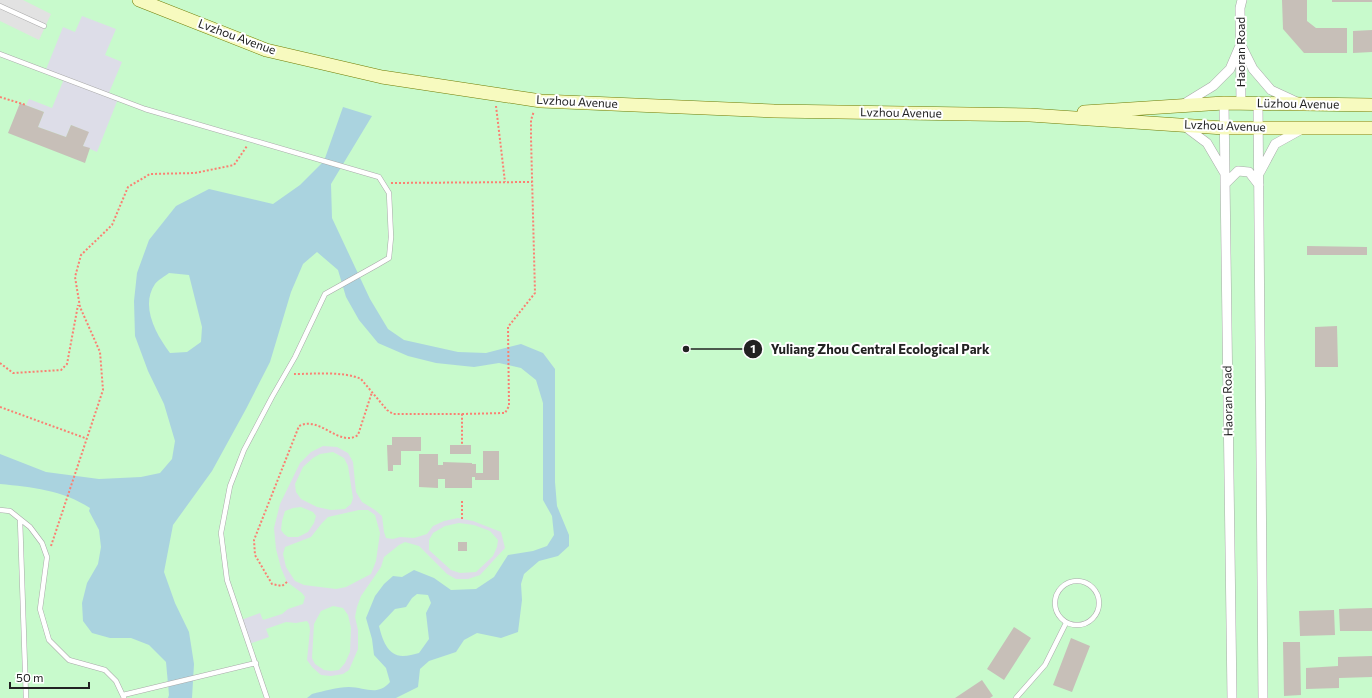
<svg xmlns="http://www.w3.org/2000/svg" width="1372" height="698" viewBox="0 0 1372 698" font-family="Commissioner,sans-serif">
  <style>
    .park { fill: #c8facc }
    .parking { fill: #e2e2e2 }
    .plaza { fill: #dddde8; fill-rule: evenodd }
    .water { fill: #aad3df; fill-rule: evenodd }
    .building { fill: #c7bfb8 }
    .lines { fill: none; stroke-linecap: round; stroke-linejoin: round }
    .service-casing { stroke: #a9a9a9; stroke-width: 5.5 }
    .minor-casing { stroke: #a9a9a9; stroke-width: 10 }
    .secondary-casing { stroke: #707d05; stroke-width: 14 }
    .path { stroke: #fa8072; stroke-width: 2; stroke-dasharray: 2 2; stroke-linecap: butt }
    .service { stroke: #fff; stroke-width: 4.5 }
    .minor { stroke: #fff; stroke-width: 9 }
    .secondary { stroke: #f7fabf; stroke-width: 13 }
    .labels { text-anchor: middle; stroke-width: 4; stroke-linejoin: round; paint-order: stroke }
    .street-label { font-size: 12px; fill: #222; stroke: #fff }
    .leader { fill: none; stroke: #222; stroke-width: 1.5 }
    .callout-dot { fill: #222; stroke: #fff; stroke-width: 1.5 }
    .mark-label { font-size: 12px; text-anchor: middle; font-weight: bold; fill: #fff }
    .callout-label { font-size: 13px; text-anchor: middle; font-weight: bold; fill: #222; stroke: #fff; stroke-width: 4; stroke-linejoin: round; paint-order: stroke }
  </style>
  <rect width="100%" height="100%" fill="#f2efe9"/>
  <path class="park" d="M0,0H1372V698H0Z"/>
  <path class="parking" d="M0,0H23L51,14L39,40L0,21Z"/>
  <path class="plaza" d="M82,16L116,29L105,55L122,62L108,95L118,99L97,152L83,146L88,132L71,125L66,137L38,127L44,112L26,105L29,99L52,108L64,79L45,72L63,27L75,32Z
    M323,446L337,447L348,453L353,462L356,492L362,502L375,510L382,516L384,532L386,538L393,539L400,537L414,538L427,534L433,526L444,521L458,518L473,521L501,532L505,548L480,575L468,579H456L447,574L419,546L405,542L399,545L384,557L381,567L361,596L357,607L355,617L358,630V649L349,670L343,674L331,676L321,675L312,667L307,660L310,630L309,624L307,621L296,623L286,622L266,629L269,637L249,644L241,620L260,613L263,620L282,614L288,609L303,604L305,597L302,593L287,582L281,568L276,549L274,528L280,504L300,463L311,452ZM333,452L344,458L348,466L353,498L351,504L345,509L331,510L317,507L301,499L296,492L295,484L303,467L313,458L320,454ZM301,507L313,512L316,516L314,523L308,532L298,537H288L284,534L281,530L282,521L285,511L293,508ZM359,510H368L375,515L380,533L376,561L371,574L346,587L336,589L304,585L295,581L286,567L283,554L285,547L311,537L322,523L328,517ZM459,523L474,525L490,531L498,540L497,547L493,556L476,572L460,573L451,570L429,550V540L433,533L445,526ZM333,606L343,608L348,615L351,628L350,652L345,663L339,670L331,671L324,670L315,664L312,658L314,624L321,611Z"/>
  <path class="water" d="M343,107L372,116L331,184L332,218L370,299L388,329L404,340L458,352L486,353L521,344L543,353L555,369V482L557,506L569,535V546L558,556L539,561L524,574L521,584L522,600L518,632L501,638L477,633L464,640L456,652L429,661L420,669L418,687L396,698H307L312,694C324,691 337,687 349,687C365,687 377,697 390,682L386,668L374,655L372,639L366,618L375,596L384,584L393,576L402,577L414,570L434,578L451,590L476,589L494,577L508,555L533,551L547,546L554,535L552,516L543,500V403L536,380L521,368L499,363L474,367L436,363L408,356L378,343L359,320L346,297L338,270L317,252L303,264L291,292L270,362L246,409L212,471L173,525L164,572L175,603L189,632L194,664L192,698H168L169,695L166,662L149,645L131,638H110L92,633L83,621L82,603L87,583L98,564L101,547L99,530L89,511L90,508C62,490 32,487 0,484V454L46,472L99,479L141,477L160,473L172,459L175,441L164,404L148,371L135,336L134,301L137,273L149,240L176,206L209,189L273,204L300,185L324,161ZM169,273L189,275L202,327L201,342L187,352L170,353C156,334 140,306 155,284C158,280 165,276 169,273ZM417,594L428,595L431,603L426,613L429,639L419,653C414,654 408,656 403,656C387,656 382,638 379,626L395,609L406,607L412,598Z"/>
  <path class="building" d="M1282,0H1307V21L1316,28H1347V53H1304L1283,29Z
    M1332,0H1372V2H1332Z
    M1372,30V52L1353,53V31Z
    M20,103L44,112L38,127L66,137L71,125L89,132L83,146L90,148L85,163L8,133Z
    M1307,246L1367,247V255H1307Z
    M1337,326L1338,367H1315V327Z
    M392,437H421V451H401V465H393V471H388L387,445H392Z
    M450,445H471V454H450Z
    M483,451H499V480H475V477H472V488H445V479H438V488L419,487V454H438V465H443V462L472,463V464H476V473H483Z
    M458,542H467V551H458Z
    M1372,608V631H1340L1339,609Z
    M1334,610L1335,635L1300,636L1299,611Z
    M1014,627L1031,638L1004,680L987,669Z
    M1071,638L1090,646L1072,692L1053,685Z
    M1283,642H1300L1301,695L1284,696Z
    M1372,656V677L1339,678V688L1306,689V668L1338,666V657Z
    M982,680L993,696L990,698H955Z"/>
  <g class="lines">
    <g class="service-casing">
      <path id="service" d="M0,6L44,26
        M0,54L145,109L379,177L389,193L391,237L389,258L377,265L325,294L295,357L272,397L244,450L230,486L221,533L227,580L267,698
        M0,510L10,511L30,527L42,543L47,557L40,609L49,640L69,660L105,670L116,681L124,698
        M20,519L26,698
        M1055 603a22 22 0 1 1 44 0a22 22 0 1 1-44 0Z
        M123,695L256,663
        M1016,698L1045,665L1066,623"/>
    </g>
    <g class="minor-casing">
      <path id="minor" d="M1242,47L1253,69L1271,90L1297,102
        M1224,103L1232,698
        M1241,104L1240,8L1242,0
        M1258,104L1263,698
        M1182,105L1213,86L1230,69L1239,48
        M1183,125L1207,143L1224,172
        M1260,172L1275,144L1302,129
        M1225,184L1238,171L1249,172L1259,185"/>
    </g>
    <g class="secondary-casing">
      <path id="secondary" d="M139,0L266,50L382,77L541,101L774,111L1030,115L1224,128H1372
        M1084,112L1224,103L1372,105"/>
    </g>
    <path class="path" d="M0,97L26,105
      M496,106L505,182
      M391,183L532,182
      M0,363L13,373L61,370L67,364L78,305
      M294,374C313,374 344,371 361,379L387,410L393,414H462V445
      M0,407L85,438
      M462,414L505,413L509,406L508,327L535,293L531,138V120L534,111
      M462,501V519
      M51,546L103,390L100,352L80,307L75,277L81,255L112,225L128,187L150,174L195,173L234,165L247,146
      M287,582L282,586L272,584L255,555L254,540L299,426C320,415 339,448 358,435L372,392"/>
    <use href="#service" class="service"/>
    <use href="#minor" class="minor"/>
    <use href="#secondary" class="secondary"/>
  </g>
  <g class="labels">
    <g class="street-label">
      <text transform="translate(237 37) rotate(20)" y="4">Lvzhou Avenue</text>
      <text transform="translate(1241 52) rotate(-90)" y="4">Haoran Road</text>
      <text transform="translate(577 102) rotate(3)" y="4">Lvzhou Avenue</text>
      <text transform="translate(1298 104) rotate(1)" y="4">Lüzhou Avenue</text>
      <text transform="translate(901 113) rotate(1)" y="4">Lvzhou Avenue</text>
      <text transform="translate(1225 126) rotate(2)" y="4">Lvzhou Avenue</text>
      <text transform="translate(1228 401) rotate(-91)" y="4">Haoran Road</text>
    </g>
  </g>
  <path class="leader" d="M686 349L753 349"/>
  <g class="callout-dot">
    <circle cx="686" cy="349" r="4"/>
    <circle cx="753" cy="349" r="10"/>
  </g>
  <g class="mark-label">
    <text x="753" y="353">1</text>
  </g>
  <g class="callout-label">
    <text x="880" y="354">Yuliang Zhou Central Ecological Park</text>
  </g>
  <path d="M10 682v6h79v-6" fill="none" stroke="#222222" stroke-width="2"/>
  <text x="16" y="682" font-size="12" fill="#222222" stroke="#ffffff" stroke-width="3" paint-order="stroke">50 m</text>
</svg>
